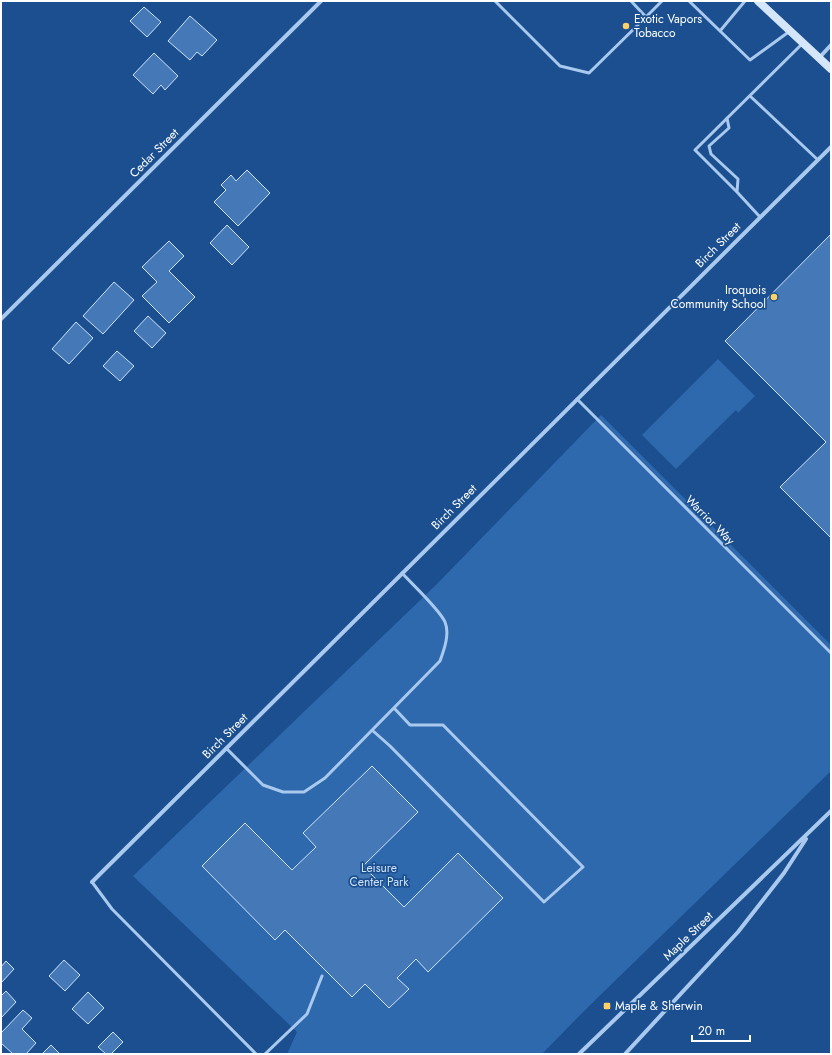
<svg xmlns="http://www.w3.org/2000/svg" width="832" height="1055" viewBox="0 0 832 1055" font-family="Jost,sans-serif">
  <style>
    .green { fill: #2e69ad }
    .building { fill: #4478b7; stroke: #cfe3fa }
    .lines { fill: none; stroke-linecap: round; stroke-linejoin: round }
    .service { stroke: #a9c9ee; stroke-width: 3 }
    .minor { stroke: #a9c9ee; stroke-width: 4 }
    .secondary { stroke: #d6e6fa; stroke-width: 8 }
    .poi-dot { fill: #ffd166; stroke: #1b4f8f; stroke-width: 1.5 }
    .labels { text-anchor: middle; stroke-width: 3.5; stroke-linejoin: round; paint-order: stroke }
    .poi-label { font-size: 12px; fill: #fff; stroke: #1b4f8f; text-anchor: start }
    .street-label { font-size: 12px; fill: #fff; stroke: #1b4f8f }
    .park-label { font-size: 12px; fill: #cfe3fa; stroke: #1b4f8f }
  </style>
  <rect width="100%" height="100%" fill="#1b4f8f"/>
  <path class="green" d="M718,359L755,396L738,413L736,410L676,469L642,435Z
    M601,415L831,645V771L585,1010L542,1054H287L297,1032L133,876L437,584Z"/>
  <path class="building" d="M144,7L161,22L147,37L130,21Z
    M190,16L217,40L202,56L197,52L190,60L168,41Z
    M154,53L178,76L165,90L161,85L153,94L133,75Z
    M247,170L270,193L238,226L214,202L226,190L221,185L231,175L236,181Z
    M227,225L249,247L232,265L210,243Z
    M831,234V538L780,487L826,442L725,341Z
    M169,241L184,256L169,271L195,297L169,323L142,296L157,282L142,267Z
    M114,282L134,300L103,334L83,316Z
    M148,316L166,333L152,348L134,331Z
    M76,322L93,338L69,364L52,349Z
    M117,351L134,366L120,381L103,366Z
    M372,766L418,812L363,866L404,907L458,853L503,898L428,972L416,959L397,978L409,989L389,1008L365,984L352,997L285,930L275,940L202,866L245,823L292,870L316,847L303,833Z
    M64,960L80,975L65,991L49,976Z
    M6,961L14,969L1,983V967Z
    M6,991L16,1002L1,1018V996Z
    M88,992L104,1008L88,1024L72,1009Z
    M23,1010L32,1018L22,1029L36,1043L26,1054H13L1,1043V1033Z
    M113,1032L123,1042L111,1054H106L98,1047Z
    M51,1045L60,1054H42Z"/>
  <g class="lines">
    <path class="service" d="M495,1L560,66L589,73L646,17
      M631,1L646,17L662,1
      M689,1L750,60L790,31
      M720,31L745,1
      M750,96L818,160
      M727,118L729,128L709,146L711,154L738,179L737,192
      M760,217L737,192L695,150L803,43
      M577,399L831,653
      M372,730L390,746L544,902L583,867L443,725H410L394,708
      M226,748L263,785L283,792H304L325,778L440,661C444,650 450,634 445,622C440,610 412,584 402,573
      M92,882L112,909L256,1054
      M265,1054L307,1014L322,976"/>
    <path class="minor" d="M819,58L831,45
      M1,319L321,1
      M92,882L831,147
      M579,1054L831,811
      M625,1054L738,932L784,873L806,839"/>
    <path class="secondary" d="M758,1L831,69"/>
  </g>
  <g class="poi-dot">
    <circle cx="626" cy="26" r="4"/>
    <circle cx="774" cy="297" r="4"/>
    <rect x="603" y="1002" width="8" height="8" rx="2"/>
  </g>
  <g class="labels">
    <g class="poi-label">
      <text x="634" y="23">Exotic Vapors<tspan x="634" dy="14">Tobacco</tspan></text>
      <text x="766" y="294" text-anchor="end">Iroquois<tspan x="766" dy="14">Community School</tspan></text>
      <text x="615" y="1010">Maple &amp; Sherwin</text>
    </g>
    <g class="street-label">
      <text transform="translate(154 153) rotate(-45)" y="4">Cedar Street</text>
      <text transform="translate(718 245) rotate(-45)" y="4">Birch Street</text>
      <text transform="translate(454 507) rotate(-45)" y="4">Birch Street</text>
      <text transform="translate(710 520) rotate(45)" y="4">Warrior Way</text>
      <text transform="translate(225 736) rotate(-45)" y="4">Birch Street</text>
      <text transform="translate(688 936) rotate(-44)" y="4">Maple Street</text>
    </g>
    <g class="park-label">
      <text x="379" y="872">Leisure<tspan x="379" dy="14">Center Park</tspan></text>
    </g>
  </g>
  <rect width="832" height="1055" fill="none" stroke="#ffffff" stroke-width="4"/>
  <path d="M692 1035v6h58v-6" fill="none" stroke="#ffffff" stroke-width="2"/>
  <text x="698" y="1035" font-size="12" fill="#ffffff" stroke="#1b4f8f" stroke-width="3" paint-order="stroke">20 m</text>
</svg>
